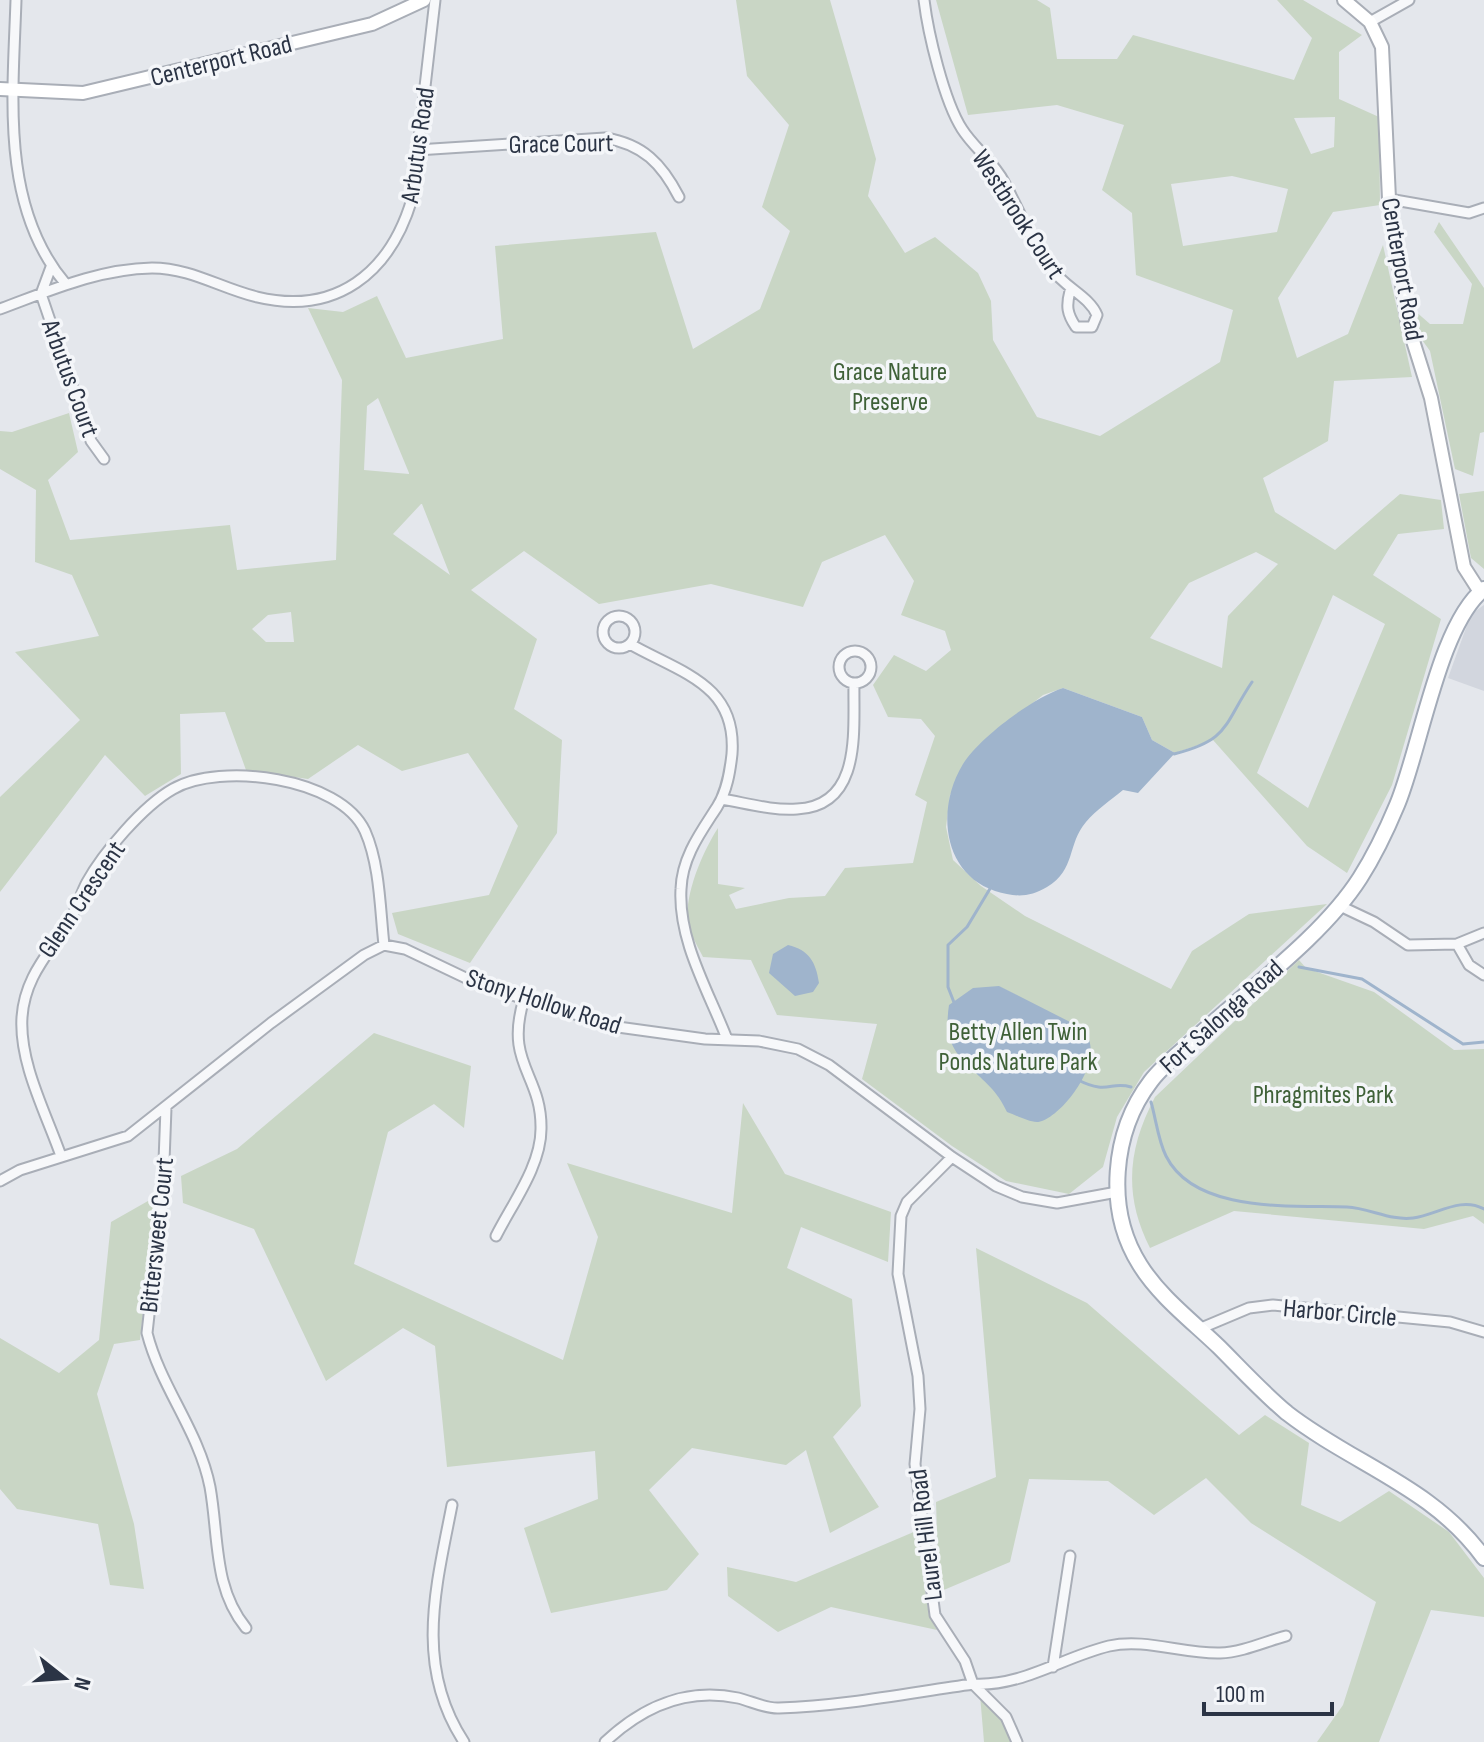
<svg xmlns="http://www.w3.org/2000/svg" width="1484" height="1742" viewBox="0 0 1484 1742" font-family="'Sofia Sans Condensed',sans-serif">
  <style>
    .built { fill: #d2d6de }
    .green { fill: #c9d6c5; fill-rule: evenodd }
    .water { fill: #9fb4cc }
    .lines { fill: none; stroke-linecap: round; stroke-linejoin: round }
    .stream { stroke: #9fb4cc; stroke-width: 3 }
    .minor-casing { stroke: #a9aeb7; stroke-width: 13 }
    .secondary-casing { stroke: #a9aeb7; stroke-width: 16 }
    .primary-casing { stroke: #a3abb8; stroke-width: 18 }
    .minor { stroke: #f7f8fa; stroke-width: 9 }
    .secondary { stroke: #fff; stroke-width: 12 }
    .primary { stroke: #fff; stroke-width: 14 }
    .labels { text-anchor: middle; stroke-width: 7; stroke-linejoin: round; paint-order: stroke }
    .street-label { font-size: 26px; fill: #2b3445; stroke: #f4f6f9 }
    .park-label { font-size: 26px; fill: #3f6138; stroke: #f4f6f9 }
  </style>
  <rect width="100%" height="100%" fill="#e4e7ec"/>
  <path class="built" d="M1484,605V691L1448,678L1471,614Z"/>
  <path class="green" d="M736,0H830L876,159L868,196L905,253L935,237L978,273L991,301L993,340L1037,417L1100,436L1220,362L1233,310L1136,275L1132,213L1102,190L1124,125L1057,105L968,115L936,0H1037L1050,8L1057,59H1117L1133,35L1294,80L1312,38L1277,0H1303L1362,35L1339,52V99L1379,117L1380,205L1333,212L1278,298L1297,358L1348,334L1383,245L1412,377L1334,381L1328,441L1263,478L1275,512L1335,550L1400,494L1441,500L1444,529L1398,534L1373,575L1441,619L1392,785L1347,873L1307,846L1213,740L1175,753L1152,740L1142,717L1063,688L1043,695L992,735L950,795L946,827L953,860L981,886L1025,916L1171,989L1192,951L1249,914L1327,904L1144,1072L1117,1117L1103,1167L1069,1194L1006,1181L952,1146L862,1079L877,1024L777,1015L751,960L703,957C698,947 690,934 688,922C684,895 703,851 718,828V884L745,888L729,895L736,909L789,898L825,896L845,868L913,863L927,802L915,795L935,736L921,719L888,717L873,685L894,655L926,671L951,650L945,631L901,615L914,581L885,535L822,562L803,607L711,584L599,604L524,551L471,590L537,639L514,709L562,740L557,833L470,963L398,934L392,913L489,895L518,826L468,753L402,771L358,745L308,779L246,770L225,712L180,714L181,774L145,796L105,755L0,892V797L80,720L15,652L99,636L72,575L35,562L36,490L0,469V431L12,432L69,413L78,452L48,480L70,540L230,525L237,570L336,560L342,380L308,308L343,312L377,296L406,358L503,339L495,246L656,232L693,349L760,309L790,231L762,207L789,125L747,76ZM1335,117L1334,147L1311,154L1294,118ZM1232,176L1288,189L1277,232L1183,246L1171,184ZM378,398L409,473V474L364,470L367,406ZM421,504H422L450,575L393,534ZM1256,552L1278,564L1228,616L1222,668L1150,638L1189,583ZM1333,595L1385,624L1308,808L1257,773ZM291,612L294,642H266L252,629L268,615Z
    M1439,222L1484,288V432L1480,433L1473,476L1455,469L1430,351L1420,337L1414,310L1430,324H1463L1472,284L1434,232Z
    M1484,491V569L1471,558L1459,494Z
    M1299,960L1306,968L1374,992L1454,1050L1484,1049V1224L1473,1216L1424,1229L1234,1211L1150,1248C1123,1195 1128,1148 1155,1097Z
    M374,1033L471,1066L464,1128L434,1104L388,1132L354,1264L563,1360L598,1237L567,1163L732,1213L743,1103L785,1174L891,1212L888,1262L801,1227L787,1268L852,1299L861,1406L833,1437L879,1507L830,1533L806,1450L786,1465L692,1448L649,1490L699,1554L667,1590L551,1613L524,1528L598,1499L595,1451L447,1467L435,1346L403,1328L326,1381L254,1229L183,1203L181,1176L237,1149Z
    M155,1197L140,1340L114,1344L97,1394L134,1524L144,1589L110,1585L98,1524L17,1509L0,1489V1338L59,1373L99,1340L111,1222Z
    M976,1248L1087,1303L1239,1435L1265,1415L1309,1443L1301,1505L1340,1522L1389,1491L1449,1532L1484,1578V1617L1431,1610L1379,1742H1317L1343,1705L1376,1602L1251,1523L1206,1478L1154,1515L1108,1481L1029,1479L1010,1562L939,1592L936,1502L996,1477Z
    M916,1531L929,1616L937,1630L831,1607L778,1632L728,1596L727,1567L796,1582Z
    M980,1695L1003,1722L1011,1742H984Z"/>
  <path class="water" d="M1063,688L1142,717L1152,740L1175,753L1138,793L1123,790C1111,800 1096,810 1086,822C1067,844 1076,870 1047,887C1029,898 1014,897 995,891C942,873 936,808 963,764C981,736 1033,698 1063,688Z
    M788,945C809,950 816,962 819,983L813,992L795,996L769,973L773,954Z
    M999,986L1078,1026C1116,1051 1059,1122 1037,1122C1028,1122 1016,1115 1007,1112C987,1066 939,1067 949,1005L973,988Z"/>
  <g class="lines">
    <path class="stream" d="M1174,754C1230,740 1223,725 1252,682
      M1299,967L1362,979L1463,1044L1484,1042
      M955,1005L948,987V945L967,927L991,887
      M1078,1080C1108,1095 1110,1081 1131,1087
      M1151,1102C1156,1119 1158,1140 1166,1156C1195,1214 1293,1205 1347,1207C1369,1208 1391,1221 1413,1218C1437,1215 1460,1196 1484,1209"/>
    <g class="minor-casing">
      <path id="minor" d="M16,0C13,95 0,206 65,283
        M924,0C928,33 944,101 962,129C974,148 994,162 1004,182C1020,211 1031,242 1051,268C1065,288 1089,296 1097,315L1092,327H1076C1067,314 1066,306 1070,291
        M1370,22L1409,0
        M417,150L605,138C643,144 662,164 679,197
        M1389,199L1469,213L1484,208
        M51,267L41,294L91,441L104,459
        M0,309C49,291 98,269 152,268C191,268 220,288 257,297C336,316 390,273 412,199L435,0
        M603 632a16 16 0 1 1 32 0a16 16 0 1 1-32 0Z
        M630,644C681,673 737,684 732,754C730,772 727,791 717,807C701,832 682,857 681,889C678,941 709,992 727,1039
        M839 667a16 16 0 1 1 32 0a16 16 0 1 1-32 0Z
        M722,799C746,803 773,811 797,809C863,806 853,729 854,683
        M1338,905L1374,922L1408,945L1457,944L1484,933
        M1457,944L1469,965L1484,975
        M166,1108L163,1188L147,1333C161,1388 199,1431 210,1487C219,1537 213,1588 246,1628
        M61,1156C46,1113 19,1063 22,1017C25,974 52,951 72,916C78,905 81,893 87,882C103,853 143,806 173,789C220,762 340,777 365,831C380,865 380,909 384,945
        M952,1157L907,1202L901,1216L898,1274L918,1376L920,1409L915,1464L935,1615L965,1661L973,1684L1006,1717L1017,1742
        M0,1181L20,1170L128,1136L271,1023L364,955L384,945L405,949L470,980L524,999L618,1027L705,1039L759,1041L798,1049L829,1065L952,1157L996,1186L1022,1197L1057,1203L1117,1192
        M496,1236C512,1204 541,1166 541,1129C542,1074 504,1064 524,999
        M1199,1329L1249,1308L1273,1305L1450,1322L1484,1332
        M452,1505C436,1587 414,1666 464,1742
        M1053,1667L1070,1556
        M605,1742C642,1707 687,1687 738,1698C751,1701 766,1709 779,1708C844,1706 909,1693 973,1684C1022,1687 1063,1657 1109,1646C1145,1638 1183,1654 1220,1653C1243,1652 1264,1642 1286,1636"/>
    </g>
    <g class="secondary-casing">
      <path id="secondary" d="M1344,0L1370,22L1382,47L1389,199L1408,325L1431,398L1464,567L1480,592
        M0,89L83,93L372,24L424,0"/>
    </g>
    <g class="primary-casing">
      <path id="primary" d="M1484,589C1439,624 1420,751 1397,805C1387,829 1374,856 1360,878C1323,936 1248,990 1197,1037C1182,1051 1164,1064 1151,1081C1112,1132 1105,1210 1140,1265C1160,1297 1192,1321 1219,1347C1241,1369 1263,1393 1287,1413C1354,1465 1433,1487 1484,1558"/>
    </g>
    <use href="#minor" class="minor"/>
    <use href="#secondary" class="secondary"/>
    <use href="#primary" class="primary"/>
  </g>
  <g class="labels">
    <g class="street-label">
      <text transform="translate(221 60) rotate(-14)" y="9">Centerport Road</text>
      <text transform="translate(561 143) rotate(-1)" y="9">Grace Court</text>
      <text transform="translate(417 145) rotate(-82)" y="9">Arbutus Road</text>
      <text transform="translate(1019 214) rotate(57)" y="9">Westbrook Court</text>
      <text transform="translate(1403 269) rotate(80)" y="9">Centerport Road</text>
      <text transform="translate(71 378) rotate(70)" y="9">Arbutus Court</text>
      <text transform="translate(81 899) rotate(-56)" y="9">Glenn Crescent</text>
      <text transform="translate(544 1001) rotate(18)" y="9">Stony Hollow Road</text>
      <text transform="translate(1221 1016) rotate(-42)" y="9">Fort Salonga Road</text>
      <text transform="translate(156 1235) rotate(-84)" y="9">Bittersweet Court</text>
      <text transform="translate(1340 1312) rotate(5)" y="9">Harbor Circle</text>
      <text transform="translate(925 1535) rotate(-97)" y="9">Laurel Hill Road</text>
    </g>
    <g class="park-label">
      <text x="890" y="380">Grace Nature<tspan x="890" dy="30">Preserve</tspan></text>
      <text x="1018" y="1040">Betty Allen Twin<tspan x="1018" dy="30">Ponds Nature Park</tspan></text>
      <text x="1323" y="1103">Phragmites Park</text>
    </g>
  </g>
  <g transform="translate(64 1678) rotate(107)" stroke="#f4f6f9" stroke-width="6" paint-order="stroke">
  <path d="M0-6L14 30L0 20L-14 30Z" fill="#2b3445"/>
  <text y="-12" font-size="22" font-weight="bold" text-anchor="middle" fill="#2b3445">N</text>
  </g>
  <path d="M1204 1702v12h128v-12" fill="none" stroke="#2b3445" stroke-width="4"/>
  <text x="1216" y="1702" font-size="24" fill="#2b3445" stroke="#f4f6f9" stroke-width="6" paint-order="stroke">100 m</text>
</svg>
